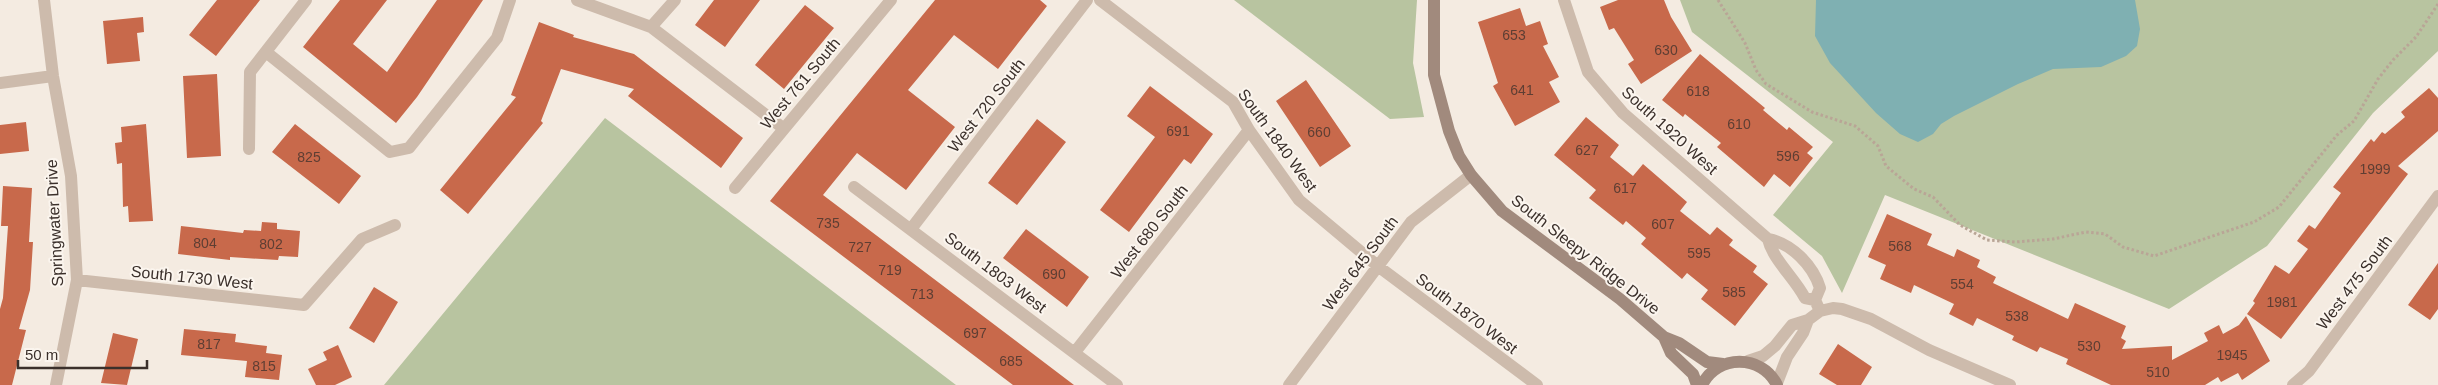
<svg xmlns="http://www.w3.org/2000/svg" width="2438" height="385" viewBox="0 0 2438 385" font-family="Arial,sans-serif">
  <style>
    .green { fill: #b8c4a0 }
    .water { fill: #7fb0b2 }
    .building { fill: #c8694b }
    .lines { fill: none; stroke-linecap: round; stroke-linejoin: round }
    .path { stroke: #b9a596; stroke-width: 3; stroke-dasharray: 2.5 2.5; stroke-linecap: butt }
    .street { stroke: #cdbbac; stroke-width: 12 }
    .secondary { stroke: #a18a7d; stroke-width: 12 }
    .labels { text-anchor: middle; stroke-width: 4; stroke-linejoin: round; paint-order: stroke }
    .number-label { font-size: 14px; fill: #5e3e33 }
    .street-label { font-size: 16px; fill: #3b302b; stroke: #fbf5ee }
  </style>
  <rect width="100%" height="100%" fill="#f4ebe1"/>
  <path class="green" d="M1234,0H1417L1413,63L1424,117L1390,119Z
    M1680,0H2438V51L2373,113L2267,246L2169,309L1885,195L1842,293L1822,256L1773,215L1833,142L1692,32Z
    M605,118L956,385H384Z"/>
  <path class="water" d="M1816,0H2135L2140,29L2137,46L2126,56L2101,67L2053,69L2018,84L1954,116L1941,124L1933,134L1918,142L1900,134L1876,113L1830,63L1815,36Z"/>
  <path class="building" d="M217,0H260L216,56L189,35Z
    M340,0H387L353,44L387,72L437,0H483L417,97L396,123L303,47Z
    M714,0H760L725,47L695,25Z
    M935,0H1040L1047,6L998,69L954,35L908,90L955,127L906,190L857,153L823,195L1074,385H1013L770,201Z
    M1618,0H1664L1671,17L1692,51L1641,84L1628,64L1634,60L1614,28L1609,30L1600,7Z
    M805,5L834,28L784,89L755,65Z
    M1520,8L1526,26L1540,21L1548,44L1543,46L1559,77L1549,82L1560,102L1515,126L1493,86L1498,83L1478,22Z
    M143,17L144,32L137,33L140,61L107,64L103,21Z
    M539,22L574,35L573,37L634,54L743,138L721,168L628,96L634,89L561,69L541,121L543,123L468,214L440,190L516,97L511,95Z
    M1700,54L1765,108L1763,110L1787,130L1789,127L1813,147L1807,153L1813,158L1790,187L1774,174L1764,187L1717,147L1721,143L1685,114L1683,117L1662,100Z
    M217,74L221,156L187,158L183,76Z
    M1306,80L1351,146L1320,167L1276,101Z
    M1150,86L1213,134L1191,164L1184,159L1129,232L1100,210L1155,137L1127,116Z
    M2429,88L2438,98V131L2398,166L2408,174L2281,339L2247,314L2255,303L2253,301L2275,265L2289,274L2308,249L2297,241L2309,225L2315,229L2341,193L2333,187L2371,139L2374,142L2382,132L2385,134L2405,117L2401,112Z
    M1586,117L1619,145L1610,157L1633,176L1643,164L1687,202L1680,211L1710,235L1717,227L1733,240L1729,245L1757,266L1753,272L1768,284L1735,326L1701,299L1708,290L1687,273L1682,279L1641,244L1646,238L1626,221L1623,225L1589,198L1596,190L1554,155Z
    M1037,119L1066,142L1017,205L988,183Z
    M26,122L29,151L0,154V125Z
    M146,124L153,221L129,222L128,206L123,207L122,163L117,164L115,143L122,142L121,127Z
    M295,124L361,176L339,204L272,152Z
    M3,186L32,188L29,242H33L30,290L19,329L26,330L12,385H0V309L3,298L8,226H1Z
    M1887,214L1932,234L1927,245L1954,257L1957,249L1980,260L1977,267L1996,277L1993,283L2068,319L2075,303L2126,326L2121,338L2126,341L2122,349L2172,346V360L2208,341L2204,333L2219,325L2223,334L2239,325L2246,316L2270,361L2242,380L2238,373L2221,382L2218,377L2205,385H2111L2066,364L2068,359L2040,347L2037,352L2012,340L2014,336L1977,318L1973,326L1949,314L1954,304L1914,285L1911,293L1880,279L1886,265L1868,257Z
    M262,222L277,223V229L300,231L298,257L279,256L278,260L230,257V260L178,254L181,226L243,233L244,230L261,231Z
    M1026,229L1089,277L1067,307L1003,258Z
    M2438,263V309L2430,320L2408,305Z
    M374,287L398,302L374,343L349,328Z
    M184,329L236,334L235,342L267,346L266,353L282,355L279,380L245,377L247,361L181,355Z
    M113,333L138,339L127,385L101,383Z
    M1838,344L1872,367L1861,385H1837L1819,374Z
    M338,345L352,377L335,385H316L308,369L327,360L323,352Z"/>
  <g class="lines">
    <path class="path" d="M1718,0L1745,43L1756,70L1766,84L1812,112L1855,126L1878,146L1886,166L1914,189L1933,197L1960,225L1987,240L2015,242L2053,239L2086,232L2105,234L2123,247L2154,256L2254,222L2279,207L2337,135L2354,121L2378,79L2393,60L2416,37L2438,4"/>
    <path class="street" d="M44,0L53,76L71,176L77,280L56,385
      M577,0L651,27L783,128
      M1100,0L1233,102L1249,130L1299,200L1379,267L1537,385
      M1564,0L1588,72L1623,113L1768,239C1791,243 1813,265 1820,288L1815,300L1820,311
      M651,27L675,0
      M266,52L390,152L409,148L497,38L510,0
      M0,83L53,76
      M249,149L250,72L306,0
      M854,187L1117,385
      M735,188L891,0
      M911,229L1087,0
      M1768,239C1773,260 1794,277 1805,298L1815,300
      M77,280L304,305L362,239L395,225
      M1075,352L1249,130
      M1748,361L1763,356L1775,346L1792,325L1808,320L1820,311L1833,308L1842,309L1871,319L1929,350L2010,385
      M1777,383L1787,357L1803,333L1808,320
      M1289,385L1411,222L1471,175
      M2293,385L2309,371L2438,196"/>
    <path class="secondary" d="M1434,0V75L1449,131L1459,156L1471,175L1502,211L1620,299L1664,337L1679,343L1707,362L1723,364
      M1664,337L1671,353L1693,374L1697,385
      M1702,385C1717,354 1762,354 1777,385"/>
  </g>
  <g class="labels">
    <g class="number-label">
      <text x="1514" y="40">653</text>
      <text x="1666" y="55">630</text>
      <text x="1522" y="95">641</text>
      <text x="1698" y="96">618</text>
      <text x="1739" y="129">610</text>
      <text x="1178" y="136">691</text>
      <text x="1319" y="137">660</text>
      <text x="1587" y="155">627</text>
      <text x="1788" y="161">596</text>
      <text x="309" y="162">825</text>
      <text x="2375" y="174">1999</text>
      <text x="1625" y="193">617</text>
      <text x="828" y="228">735</text>
      <text x="1663" y="229">607</text>
      <text x="205" y="248">804</text>
      <text x="271" y="249">802</text>
      <text x="1900" y="251">568</text>
      <text x="860" y="252">727</text>
      <text x="1699" y="258">595</text>
      <text x="890" y="275">719</text>
      <text x="1054" y="279">690</text>
      <text x="1962" y="289">554</text>
      <text x="1734" y="297">585</text>
      <text x="922" y="299">713</text>
      <text x="2282" y="307">1981</text>
      <text x="2017" y="321">538</text>
      <text x="975" y="338">697</text>
      <text x="209" y="349">817</text>
      <text x="2089" y="351">530</text>
      <text x="2232" y="360">1945</text>
      <text x="1011" y="366">685</text>
      <text x="264" y="371">815</text>
      <text x="2158" y="377">510</text>
    </g>
    <g class="street-label">
      <text transform="translate(800 83) rotate(-50)" y="6">West 761 South</text>
      <text transform="translate(986 105) rotate(-52)" y="6">West 720 South</text>
      <text transform="translate(1670 130) rotate(42)" y="6">South 1920 West</text>
      <text transform="translate(1278 140) rotate(54)" y="6">South 1840 West</text>
      <text transform="translate(54 223) rotate(-93)" y="6">Springwater Drive</text>
      <text transform="translate(1149 231) rotate(-52)" y="6">West 680 South</text>
      <text transform="translate(1586 254) rotate(38)" y="6">South Sleepy Ridge Drive</text>
      <text transform="translate(1360 263) rotate(-53)" y="6">West 645 South</text>
      <text transform="translate(996 272) rotate(37)" y="6">South 1803 West</text>
      <text transform="translate(192 277) rotate(6)" y="6">South 1730 West</text>
      <text transform="translate(2354 282) rotate(-53)" y="6">West 475 South</text>
      <text transform="translate(1467 313) rotate(37)" y="6">South 1870 West</text>
    </g>
  </g>
  <path d="M18 360v8h129v-8" fill="none" stroke="#3b302b" stroke-width="2.5"/>
  <text x="25" y="360" font-size="15" fill="#3b302b" stroke="#fbf5ee" stroke-width="4" paint-order="stroke">50 m</text>
</svg>
